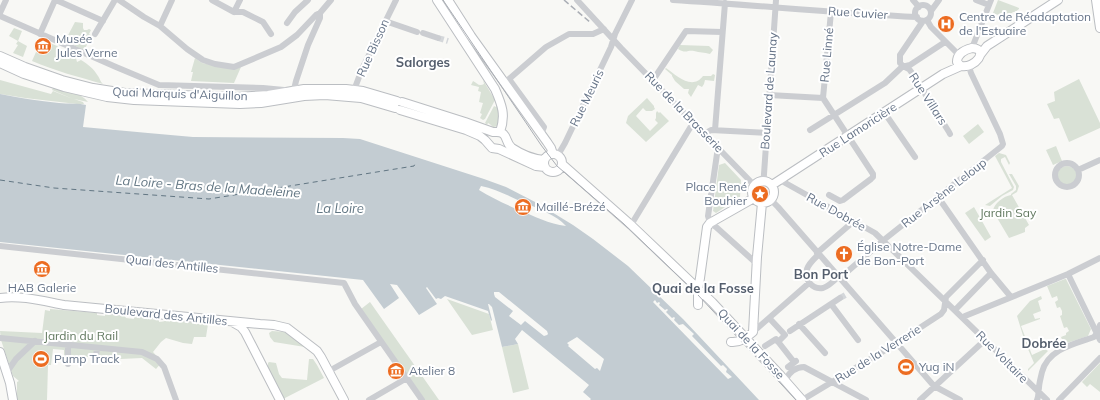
<svg xmlns="http://www.w3.org/2000/svg" width="1100" height="400" viewBox="0 0 1100 400" font-family="Mulish,sans-serif">
  <style>
    .green { fill: #d9e1d6 }
    .water { fill: #c3ccd2; fill-rule: evenodd }
    .pier { fill: #f8f8f5 }
    .lines { fill: none; stroke-linecap: round; stroke-linejoin: round }
    .ferry { stroke: #627683; stroke-width: 1; stroke-dasharray: 5 4; stroke-linecap: butt }
    .minor-tunnel { stroke: #d4d7da; stroke-width: 6; stroke-dasharray: 6 3; stroke-linecap: butt }
    .major-casing { stroke: #bbbec2; stroke-width: 10 }
    .minor { stroke: #cbcdd1; stroke-width: 6 }
    .major { stroke: #fff; stroke-width: 8 }
    .tram { stroke: #aaaeb5; stroke-width: 1 }
    .rail { stroke: #aaaeb5; stroke-width: 1.5; stroke-dasharray: 6 3; stroke-linecap: butt }
    .labels { text-anchor: middle; stroke-width: 4; stroke-linejoin: round; paint-order: stroke }
    .street-label { font-size: 12px; fill: #667488; stroke: #fff }
    .poi-label { font-size: 12px; fill: #667488; stroke: #fff; text-anchor: start }
    .park-label { font-size: 12px; fill: #637a61; stroke: #fff }
    .neighbourhood-label { font-size: 13px; font-weight: bold; fill: #545e6d; stroke: #fff }
    .water-label { font-size: 13px; font-style: italic; fill: #627683; stroke: #fff }
  </style>
  <rect width="100%" height="100%" fill="#f8f8f5"/>
  <path class="green" d="M998,0L1019,8V9L1015,12H1013L1006,18L993,13Z
    M75,22L83,23V28L84,30H87L89,29L91,30L89,34L92,36L84,50L65,41Z
    M14,28L22,31L18,41L27,46L23,57L13,53L18,45L16,44L18,41L9,36Z
    M50,43L57,46L67,55L73,56L76,58L77,62L81,60C89,65 93,68 98,76C100,79 100,81 103,84C79,77 55,71 32,61L36,52L45,55Z
    M680,45L709,46L713,50L710,54C704,52 700,53 694,51C687,50 686,54 678,49Z
    M195,58L202,63L233,69L241,67L234,83L191,81L193,72H191Z
    M666,68C676,75 692,91 703,76H711L713,74L715,75L714,81L705,80L704,84L702,87L698,85L691,97L688,93L689,89H684L675,81L672,76V75L665,69Z
    M1079,79L1100,123V128L1069,142L1059,118L1054,119L1047,104L1055,101L1054,92Z
    M0,80L51,94L53,91L73,99L52,90L53,88C65,91 81,92 88,102L74,99L83,102L84,104H77L25,98L0,94Z
    M483,80L495,100L485,119L483,120L480,118L482,114L480,113L483,103L479,102L481,92L478,91L479,87L471,85L473,81C477,83 479,87 484,84Z
    M647,98L654,106V107L655,109L652,111H646L643,108L636,116L650,131L658,123L655,120L656,118V113L657,111L659,113L660,112L669,121L646,142L626,123L628,116Z
    M497,105H498C499,109 502,128 493,127C493,127 489,123 488,123L487,125L485,123L494,106L496,107Z
    M978,124L984,132L969,144L963,136Z
    M1056,146L1062,161L1053,165L1046,150Z
    M999,153L1006,155L1010,163L1009,165L1005,157L1001,159V162L1014,187L1013,190L1002,196L990,206L985,205L1012,188L995,156Z
    M725,163L741,180L740,197L716,213L713,211L719,165Z
    M1057 176a10 10 0 1 1 20 0a10 10 0 1 1-20 0Z
    M1009,174H1012L1019,186L1017,192L1012,195L1029,225L1025,228V232L1009,238L993,211C994,203 1004,196 1011,195V194L1016,190V186Z
    M974,207L991,237L985,241L965,213Z
    M1065,279H1066L1091,329L1088,336L1064,344L1061,337L1066,335V333L1069,331L1067,327L1064,328L1060,316L1062,315V311L1060,307L1057,308L1055,302L1058,300L1057,296L1052,298L1047,286Z
    M1041,296L1042,299L1038,301L1041,311L1033,314L1035,319L1040,318V319L1021,326L1032,355L1045,349L1048,351L1028,371V369L1034,363L1025,342L1017,316L1030,301Z
    M447,299L489,314L493,330L472,335Z
    M370,302L439,400H425L361,309Z
    M50,309L97,313V315L105,316V314L125,316L126,318L134,319V317L159,320V322C163,322 165,320 168,321C181,321 194,323 208,324L206,337H194L192,344L183,343L166,338L161,342L153,352L162,362L156,369L142,358L99,360L93,362L91,356L64,364V350L53,349L51,365H48L47,400H17V382L19,381L13,376L1,340L0,331L42,333L45,310L50,311Z
    M272,331L286,332L305,347L274,342L270,337L269,333Z
    M518,344L529,389L513,393L502,347Z
    M309,359H313L317,365L324,378L283,399L268,368V363L269,362L276,363L279,374L282,378L307,380Z
    M1100,363V392L1090,384L1087,387L1082,382Z"/>
  <path class="water" d="M0,94C19,98 39,101 59,103C67,104 80,103 86,105L83,127L148,133L193,137L343,138L360,139L484,179L506,187L537,203L573,225L593,239L628,266L683,319L759,400H590L591,399L583,392L589,385L522,330L515,339L518,344L502,347L492,307L489,304H488L492,320L491,321L488,311L445,296L441,299L438,298L436,299L427,287L426,288L437,304L419,315L397,285L390,284L399,298L384,309L363,280L0,242ZM481,186C496,189 511,197 525,203C539,209 556,215 566,226C549,224 534,216 519,210C505,204 492,198 479,190Z"/>
  <path class="pier" d="M494,292H499L547,331L548,334L547,335L544,336L525,321L521,325L509,316L513,311L495,297L494,294Z
    M655,300L657,303L659,302L660,303L659,305L665,310L667,309L668,310L666,312L672,318L674,317L675,318L674,320L679,325L683,324L694,334L692,336L721,366L723,365L727,369L726,372L732,377L728,379L653,302Z
    M577,337L604,359L600,371L597,368L595,369L568,346L569,345L567,343Z"/>
  <g class="lines">
    <path class="ferry" d="M0,180L54,188L209,199L414,166L415,164"/>
    <path class="minor-tunnel" d="M438,38L448,41
      M840,298L847,294"/>
    <g class="major-casing">
      <path id="major" d="M437,0L495,89C502,105 506,115 500,132
        M448,0L471,36L547,142L551,148L553,154
        M1096,0L1100,28
        M972,48C990,49 975,69 961,66L957,62C957,54 964,50 972,48Z
        M980,55L987,46L1058,0
        M0,56L25,67L62,80L93,88L125,93L236,97L268,95L304,89H346L363,91L397,101
        M0,63L24,74L64,87L107,97L134,100L240,104L261,103L304,96L325,95L361,98L395,108
        M402,102L465,122L493,132
        M400,110L466,130L480,136L485,140L492,148L499,149L536,166L545,167
        M495,132C509,131 504,142 512,148C521,154 533,159 544,160
        M544 163a9 9 0 1 1 18 0a9 9 0 1 1-18 0Z
        M562,164L631,225L712,302L781,376L802,400
        M752 192a11 11 0 1 1 22 0a11 11 0 1 1-22 0Z
        M772,185L943,74L961,66
        M0,298C21,295 43,301 64,305L260,324L274,325L287,328L317,351L321,357L344,400
        M698,305V289L700,278L707,227L710,223L754,198
        M234,323L241,327L245,332L280,400
        M731,342C740,343 747,337 753,332L757,257L762,203
        M0,352L10,383L13,400"/>
    </g>
    <path class="minor" d="M56,0L103,21
      M119,0L144,17L160,26L187,49L203,60L215,64L234,67L281,47L297,35L316,15L320,13
      M212,0L234,12H243L263,22L271,34
      M577,0L621,48L754,185
      M673,0C754,5 835,13 917,17
      M913,0L919,7
      M976,0L989,5
      M915 13a8 8 0 1 1 16 0a8 8 0 1 1-16 0Z
      M931,11L939,0
      M234,12L240,0
      M0,13L6,0
      M0,16L116,67L159,85L263,88L284,90
      M927,20L931,27L959,55
      M385,21L417,32
      M287,23L295,12L308,0
      M160,26L172,0
      M423,33L438,38
      M40,34L55,0
      M95,34L115,0
      M972,48L991,0
      M903,66L909,69L912,73L949,132L950,134
      M903,66L900,63V55L923,21
      M653,80L686,31L722,32
      M353,93L362,69L396,0
      M293,94L296,81L308,45L320,18V13L331,0
      M769,95L823,98
      M823,98L873,174V177L871,179L843,200L840,201L829,195
      M823,98L831,12
      M884,112L915,157
      M715,130L725,3
      M810,130L885,83L903,66H906L910,65L945,42
      M541,134L544,127L509,79L546,47L569,34H593L604,29
      M704,134L711,130L767,133
      M718,147L708,216L710,223L716,227L756,263
      M558,155L565,143L611,47L615,34L632,0
      M1055 175a12 12 0 1 1 24 0a12 12 0 1 1-24 0Z
      M1078,170L1100,160
      M780,180L875,233L1047,400
      M938,197L991,273L1011,297
      M771,200L778,207L819,254L934,386L960,400
      M762,203L776,0
      M631,225L693,123
      M0,246L344,283L355,304L422,400
      M817,253L854,221
      M819,254C814,259 809,263 807,269C804,279 812,290 823,288C829,286 834,281 838,277
      M1068,274L1100,340
      M840,278L885,239L1002,146L1003,144L1000,134L971,73L969,66
      M831,304L858,340
      M955,310L991,273
      M963,318L965,316L1068,274L1100,258
      M771,320L785,335L778,342
      M799,324L825,353
      M790,331L840,298
      M753,332L809,283
      M0,338L142,352L157,359L164,367L176,400
      M68,344V364
      M765,346L776,339L794,362
      M97,348L96,356L97,360
      M788,367L796,361
      M329,371L381,342
      M7,372L16,359L35,341
      M785,380C789,373 795,367 804,367L866,400
      M369,400L407,378
      M802,400L892,346L941,314L944,310L946,297L983,260
      M920,400L985,340
      M1037,400C1039,396 1038,392 1039,388C1039,383 1041,377 1042,372C1048,349 1074,344 1094,337L1097,333L1100,325
      M1059,400L1100,358"/>
    <use href="#major" class="major"/>
    <path class="tram" d="M443,0L541,145L557,166L624,224L698,295L796,400"/>
    <path class="rail" d="M564,0L591,23"/>
  </g>
  <defs>
    <g id="hospital-disc" transform="scale(0.9)"><circle r="9.5" fill="#ec6c21" stroke="#fff"/><path d="M-5-5h3v3.5h4V-5h3V5h-3V1.5h-4V5h-3Z" fill="#fff"/></g>
    <g id="museum-disc" transform="scale(0.9)"><circle r="9.5" fill="#ec6c21" stroke="#fff"/><path d="M0-6L6-3V-2H-6V-3ZM-5-1h2V3h-2ZM-1-1h2V3h-2ZM3-1h2V3H3ZM-6 4H6V6H-6Z" fill="#fff"/></g>
    <g id="sight-disc" transform="scale(0.9)"><circle r="9.5" fill="#ec6c21" stroke="#fff"/><path d="M0-6L1.8-2.2L6-1.7L2.9 1.2L3.7 5.4L0 3.3L-3.7 5.4L-2.9 1.2L-6-1.7L-1.8-2.2Z" fill="#fff"/></g>
    <g id="church-disc" transform="scale(0.9)"><circle r="9.5" fill="#ec6c21" stroke="#fff"/><path d="M-1.2-6h2.4v3.5h3.3v2.4h-3.3V6h-2.4V-.1h-3.3v-2.4h3.3Z" fill="#fff"/></g>
    <g id="stadium-disc" transform="scale(0.9)"><circle r="9.5" fill="#ec6c21" stroke="#fff"/><path d="M0-5a6.5 5 0 1 0 0 10a6.5 5 0 1 0 0-10ZM-3.5-1.8h7v3.6h-7Z" fill="#fff"/></g>
  </defs>
  <g fill-rule="evenodd">
    <use href="#hospital-disc" x="946" y="24"/>
    <use href="#museum-disc" x="43" y="46"/>
    <use href="#sight-disc" x="760" y="194"/>
    <use href="#museum-disc" x="523" y="207"/>
    <use href="#church-disc" x="844" y="254"/>
    <use href="#museum-disc" x="42" y="269"/>
    <use href="#stadium-disc" x="41" y="359"/>
    <use href="#stadium-disc" x="906" y="367"/>
    <use href="#museum-disc" x="396" y="371"/>
  </g>
  <g class="labels">
    <g class="street-label">
      <text transform="translate(858 13) rotate(4)" y="4">Rue Cuvier</text>
      <text transform="translate(373 48) rotate(-66)" y="4">Rue Bisson</text>
      <text transform="translate(827 55) rotate(-85)" y="4">Rue Linné</text>
      <text transform="translate(769 91) rotate(-86)" y="4">Boulevard de Launay</text>
      <text transform="translate(180 94) rotate(2)" y="4">Quai Marquis d'Aiguillon</text>
      <text transform="translate(587 98) rotate(-64)" y="4">Rue Meuris</text>
      <text transform="translate(928 99) rotate(57)" y="4">Rue Villars</text>
      <text transform="translate(684 112) rotate(46)" y="4">Rue de la Brasserie</text>
      <text transform="translate(858 130) rotate(-33)" y="4">Rue Lamoricière</text>
      <text transform="translate(944 193) rotate(-38)" y="4">Rue Arsène Leloup</text>
      <text transform="translate(836 212) rotate(29)" y="4">Rue Dobrée</text>
      <text transform="translate(172 264) rotate(6)" y="4">Quai des Antilles</text>
      <text transform="translate(166 315) rotate(6)" y="4">Boulevard des Antilles</text>
      <text transform="translate(751 344) rotate(47)" y="4">Quai de la Fosse</text>
      <text transform="translate(878 354) rotate(-32)" y="4">Rue de la Verrerie</text>
      <text transform="translate(1002 357) rotate(45)" y="4">Rue Voltaire</text>
    </g>
    <g class="poi-label">
      <text x="959" y="21">Centre de Réadaptation<tspan x="959" dy="14">de l'Estuaire</tspan></text>
      <text x="56" y="43">Musée<tspan x="56" dy="14">Jules Verne</tspan></text>
      <text x="747" y="191" text-anchor="end">Place René<tspan x="747" dy="14">Bouhier</tspan></text>
      <text x="536" y="211">Maillé-Brézé</text>
      <text x="857" y="251">Église Notre-Dame<tspan x="857" dy="14">de Bon-Port</tspan></text>
      <text x="42" y="292" text-anchor="middle">HAB Galerie</text>
      <text x="54" y="363">Pump Track</text>
      <text x="919" y="371">Yug iN</text>
      <text x="409" y="375">Atelier 8</text>
    </g>
    <g class="park-label">
      <text x="1008" y="217">Jardin Say</text>
      <text x="81" y="340">Jardin du Rail</text>
    </g>
    <g class="neighbourhood-label">
      <text x="423" y="67">Salorges</text>
      <text x="821" y="279">Bon Port</text>
      <text x="703" y="293">Quai de la Fosse</text>
      <text x="1044" y="348">Dobrée</text>
    </g>
    <g class="water-label">
      <text transform="translate(208 186) rotate(4)" y="5">La Loire - Bras de la Madeleine</text>
      <text x="340" y="213">La Loire</text>
    </g>
  </g>
</svg>
